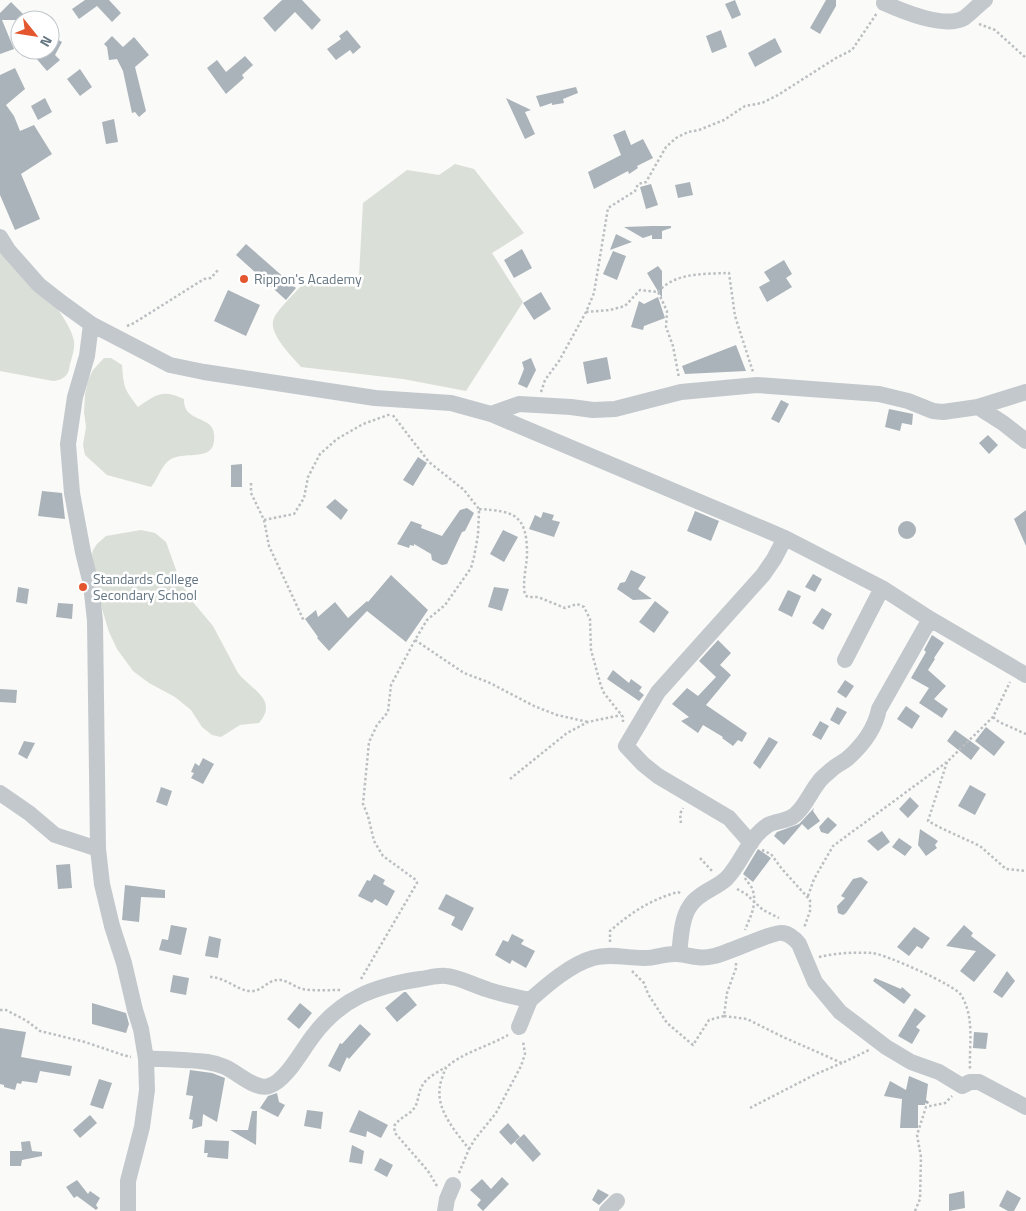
<svg xmlns="http://www.w3.org/2000/svg" width="1026" height="1211" viewBox="0 0 1026 1211" font-family="'Titillium Web',sans-serif">
  <style>
    .green { fill: #dadfd7 }
    .building { fill: #aab3b9 }
    .lines { fill: none; stroke-linecap: round; stroke-linejoin: round }
    .path { stroke: #bbbfc2; stroke-width: 2.5; stroke-dasharray: 2.5 2.5; stroke-linecap: butt }
    .minor { stroke: #c3c8cc; stroke-width: 16 }
    .poi-dot { fill: #e4572e; stroke: #fff; stroke-width: 2 }
    .labels { text-anchor: middle; stroke-width: 5; stroke-linejoin: round; paint-order: stroke }
    .poi-label { font-size: 14px; fill: #657683; stroke: #fff; text-anchor: start }
  </style>
  <rect width="100%" height="100%" fill="#fafaf8"/>
  <path class="green" d="M455,164L474,169L524,233L492,253L523,302L466,391L403,379L301,367C292,356 267,333 274,318C278,309 295,293 302,285L359,276L363,203L407,170L439,175Z
    M0,237C17,259 70,316 74,341C75,348 72,357 70,364C69,375 64,380 53,381L0,371Z
    M104,358H111L122,365C124,389 124,388 138,407C157,394 162,389 184,399C183,423 213,415 214,434C217,464 187,450 171,459C161,465 158,479 151,487L107,475L85,455L83,445L86,427L84,412L85,394L88,380L93,370Z
    M141,530L155,533L166,542L179,578L192,601L213,626L238,673C251,690 279,699 259,723L240,725L221,737L212,735L202,727L191,710L175,697L149,683L133,671L117,649L109,632L102,609L92,555L93,550L97,544L106,536Z"/>
  <path class="building" d="M85,0H109L121,13L112,22L97,6L79,19L72,9Z
    M282,0H302L321,20L312,30L295,12L275,32L263,18Z
    M735,0L741,15L732,19L725,4Z
    M826,0H836V6L820,34L810,28Z
    M11,2L29,20H2L14,49L0,54V13Z
    M347,30L361,47L353,54L350,50L336,60L327,49L341,39L339,36Z
    M721,30L727,47L712,53L706,36Z
    M50,35L62,42L55,55L60,60L47,71L29,50H50Z
    M112,36L123,47L134,37L149,55L135,67L146,111L139,117L135,112L132,113L123,71L117,59L109,60L107,47L104,44Z
    M775,38L782,52L755,67L748,53Z
    M245,56L253,65L242,75L244,78L226,94L207,68L217,60L226,72Z
    M15,68L25,89L6,105L14,116L20,131L34,125L52,154L21,174L40,219L15,230L0,195V75Z
    M80,69L92,87L80,96L67,79Z
    M576,87L578,93L563,99L564,103L552,105V103L540,107L536,96Z
    M45,98L52,112L38,120L31,106Z
    M506,98L531,110L525,112L535,134L525,139Z
    M114,119L118,142L106,144L102,122Z
    M625,130L631,145L643,139L653,158L637,166L638,168L629,174L628,171L594,189L588,172L621,155L613,135Z
    M690,182L693,195L678,198L675,185Z
    M651,184L658,205L646,209L640,187Z
    M652,226H671V228L662,231V239H652V235L643,238L624,227Z
    M616,234L632,242L610,250Z
    M246,244L296,288L286,300L236,255Z
    M522,249L532,268L514,278L504,260Z
    M613,251L626,256L617,280L603,274Z
    M784,260L792,274L786,278L792,287L767,302L759,287L770,281L764,272Z
    M658,266L662,271V298L647,273Z
    M228,290L260,305L246,336L214,321Z
    M541,292L551,309L534,320L523,303Z
    M658,297L665,318L644,326L643,330L631,327L639,301L644,304Z
    M736,345L746,371L685,374L682,366Z
    M607,357L611,379L587,384L583,362Z
    M531,358L536,370L527,388L518,384L524,369L522,362Z
    M781,400L789,404L779,423L771,419Z
    M889,409L913,414L912,425L902,423L900,431L885,427Z
    M988,435L998,445L989,454L979,443Z
    M418,457L427,463L413,486L403,480Z
    M242,464V487H231V465Z
    M42,491L62,493L65,519L38,516Z
    M335,499L348,510L341,520L326,507Z
    M467,508L474,513L465,531L462,532L447,564L442,565L432,560L431,554L414,544V546L410,545L409,548L397,544L411,521L422,525L421,528L442,536L460,510Z
    M1026,510V546L1014,519Z
    M695,511L719,521L711,541L687,531Z
    M543,512L554,515L552,520L560,522L554,537L529,529L535,515L541,518Z
    M898 530a9 9 0 1 1 18 0a9 9 0 1 1-18 0Z
    M503,530L518,537L504,562L490,554Z
    M631,570L646,577L638,589L652,599L633,600L617,589L620,583L625,582Z
    M813,574L822,579L815,592L805,587Z
    M391,575L428,610L406,642L367,611L329,651L317,638L318,637L305,619L316,610L318,617L335,602L348,618L367,601L368,602Z
    M18,587L29,589L27,604L16,602Z
    M494,587L509,589L502,611L488,607Z
    M788,590L801,596L792,617L778,610Z
    M655,601L669,612L654,633L639,622Z
    M58,603L73,604L72,619L56,617Z
    M822,608L832,614L823,630L812,623Z
    M932,635L944,643L934,658L935,659L928,670L946,686L934,699L948,709L942,718L919,703L929,688L911,678L926,652L924,650Z
    M718,640L731,653L720,665L731,675L706,705L747,733L742,742L738,740L733,746L722,738L723,737L703,725L698,733L681,721L689,717L672,704L687,688L698,696L716,677L699,661Z
    M613,670L629,683L631,679L642,687L639,691L644,695L639,701L607,679Z
    M845,680L854,686L846,698L837,692Z
    M0,689L17,690L16,703L0,702Z
    M906,706L920,716L912,729L897,719Z
    M837,707L847,712L839,725L830,720Z
    M820,721L829,726L821,740L812,735Z
    M986,727L1005,742L994,756L975,741Z
    M955,730L980,748L971,760L947,741Z
    M769,737L778,742L760,769L753,763Z
    M24,741L35,743L27,759L18,754Z
    M203,758L214,764L203,784L191,778L194,773L191,772L195,763L199,766Z
    M970,785L986,794L975,815L958,806Z
    M161,787L172,791L167,806L156,802Z
    M910,797L919,806L908,818L899,809Z
    M814,808L813,811L820,821L808,830L802,824L784,845L774,836L777,832L799,824Z
    M828,817L837,825L828,834L821,832L819,827Z
    M920,829L938,841L935,845L937,848L926,856L918,845Z
    M882,831L890,842L878,851L867,841Z
    M899,838L912,847L905,856L892,847Z
    M758,849L771,858L753,882L743,874Z
    M70,864L72,888L58,889L56,865Z
    M374,874L385,880L383,884L395,891L387,906L375,899L372,903L358,896L367,880L370,881Z
    M861,877L868,882L846,913L843,915L838,913L837,906L845,898L841,896L853,879Z
    M125,885L165,890V898L141,897L139,922L122,920Z
    M446,894L474,908L462,931L451,925L455,917L438,909Z
    M171,925L187,928L181,955L159,950L162,939L168,940Z
    M964,925L973,933L971,936L996,955L974,982L960,971L976,951L946,946Z
    M914,927L930,938L922,949L917,946L909,956L897,947Z
    M512,934L524,940L521,944L535,951L526,968L512,960L510,964L495,955L503,940L508,942Z
    M209,936L221,939L218,958L205,956Z
    M1007,971L1015,981L1002,998L993,992Z
    M173,975L189,978L186,995L170,992Z
    M875,978L901,989L902,987L911,995L904,1004L873,981Z
    M404,992H406L417,1005L397,1022L385,1008Z
    M92,1003L126,1013L129,1024L126,1033L92,1024Z
    M300,1003L312,1013L299,1029L287,1019Z
    M915,1008L926,1016L916,1027L920,1030L912,1044L898,1036Z
    M360,1024L371,1034L349,1059L347,1057L340,1072L328,1066L340,1043L342,1044Z
    M0,1028L26,1032L21,1057L72,1066L70,1076L40,1071L37,1083L22,1081L21,1084L17,1083L15,1090L4,1087V1085L0,1084Z
    M974,1032L988,1033L986,1049L973,1048Z
    M190,1070L212,1073L225,1078L217,1122L203,1114L202,1126L192,1129L193,1120L189,1119L193,1096L186,1095Z
    M909,1076L928,1084L926,1100L929,1102L928,1104L925,1103V1105H918V1128H900L902,1099L884,1096L890,1081L906,1090Z
    M99,1079L112,1083L103,1109L90,1105Z
    M277,1093L279,1102L285,1105L278,1117L260,1108L268,1096Z
    M307,1110L323,1112L321,1129L304,1126Z
    M359,1110L388,1125L381,1138L367,1131L366,1137L349,1132Z
    M252,1111H257L256,1145L230,1130H248Z
    M90,1115L97,1123L80,1138L73,1130Z
    M508,1123L520,1137L511,1145L499,1132Z
    M524,1134L541,1154L533,1162L515,1142Z
    M205,1140L229,1141L228,1159L207,1157L208,1153H204Z
    M30,1141L32,1151L42,1152V1156L22,1160L21,1166H10V1151H22L21,1142Z
    M352,1145L364,1151L362,1164L349,1162Z
    M380,1158L393,1165L387,1177L374,1170Z
    M502,1177L509,1184L483,1211L477,1205L481,1200L470,1190L482,1179L491,1189Z
    M77,1180L88,1194L90,1191L100,1198L96,1205L98,1208L96,1210L77,1196L74,1198L66,1187Z
    M598,1189L609,1195L599,1205L592,1200Z
    M1007,1190L1021,1198L1014,1211H1008L999,1206Z
    M964,1191L965,1208L949,1211V1194Z"/>
  <g class="lines">
    <path class="path" d="M979,24L995,30L1026,58
      M658,292C675,272 705,274 729,273L735,316L753,372
      M586,312L610,310L625,306L640,290L658,292L667,311L666,327L673,346L679,378
      M127,326L134,323L204,279L211,278L218,270
      M541,392L545,380L559,361L586,312L594,293L608,208L635,191L638,184L646,182L666,147L676,138L688,132L699,130L724,120L745,106L762,103L778,95L836,58L852,50L877,13
      M251,483V493L264,520L269,546L304,621
      M479,509C513,511 527,514 527,553C527,567 522,580 525,595L528,597H538L565,608L577,604L584,607L590,619L591,650L601,686L604,693L623,717V722
      M264,520L294,514L304,498L308,477L320,454L337,439L363,424L391,414
      M415,640L464,673L488,682L534,706L557,715L588,722
      M993,717L999,722L1026,734
      M947,762L928,821L941,828L980,846L1006,869L1026,871
      M510,779L567,733L588,722L621,715
      M681,823L680,814L683,808
      M762,850L771,854L782,869L810,900V911L804,928
      M700,858L712,871
      M745,878C747,882 752,886 753,891C757,906 750,917 745,930
      M737,889L746,894L763,910L779,918
      M808,896L814,879L833,846L947,762L993,717L1010,682
      M610,942V931C630,913 652,899 678,892L682,894
      M819,957C836,953 855,952 872,953C885,954 955,985 961,995C975,1017 969,1045 970,1070
      M632,971L644,983L648,994L667,1023L693,1045L709,1020L724,1016L727,993L736,968V963
      M210,977C225,977 235,989 249,991C262,993 268,978 281,980C288,981 295,987 302,989C314,991 328,990 341,990
      M361,979L417,883L416,880L383,856L374,841L368,816L363,804L369,742L377,725L388,712L391,685L415,640L427,620L445,605L471,568L474,557L478,535L479,512V509L464,490L429,462L392,414
      M0,1010H6L27,1021L40,1031L85,1042L123,1055L131,1057
      M724,1016L747,1019L781,1036L842,1063L869,1050
      M750,1108L816,1074L842,1063
      M469,1149L475,1139L496,1113L521,1066L525,1054L523,1041
      M459,1173L469,1149C453,1128 432,1106 442,1078C444,1073 445,1067 449,1065C467,1051 489,1046 508,1035
      M437,1186L428,1171L395,1133L394,1126C400,1117 410,1115 415,1107C418,1102 418,1096 420,1091C423,1079 436,1073 446,1067
      M915,1211L920,1199L921,1157L917,1135L926,1107L945,1103L952,1096"/>
    <path class="minor" d="M885,0L884,3C902,11 944,29 964,18C971,13 978,5 985,0
      M0,237L8,250L39,285L62,303L91,324L170,365L204,372L375,398L451,403L491,414L785,538L882,588L930,619L1026,675
      M91,324L87,356L75,397L68,444L72,493L83,552L91,584L95,621L98,849L102,884L112,926L124,963L135,1010L141,1029L146,1059L147,1090L142,1127L128,1181V1211
      M978,407L1003,423L1026,441
      M491,414L519,404L571,407L593,410L615,409L681,392L757,385L879,394L908,401L933,411L943,412L978,407L1026,392
      M845,660L882,588
      M0,793L29,813L55,835L98,849
      M751,843L729,818L658,776L643,764L626,746L658,692L763,575L774,559L785,538
      M679,954C681,939 681,919 690,906C698,893 715,889 726,879C742,863 748,838 768,825C777,820 788,822 796,814C806,805 810,793 818,783C821,778 827,774 831,770C836,765 842,763 847,759C863,745 875,729 879,709L930,619
      M519,1027L530,1000
      M146,1059C159,1058 171,1060 184,1060C198,1061 211,1061 225,1067C237,1072 256,1091 269,1086C286,1081 302,1050 313,1036C341,998 375,986 420,979C429,978 437,975 446,976C459,977 473,985 486,989C500,994 515,997 530,1000C547,985 571,964 593,958C610,953 626,958 643,958C654,959 665,953 677,954C691,955 699,960 714,956C729,953 773,931 783,933C789,934 795,939 799,944L815,982L840,1012L886,1047L911,1062L939,1072L962,1086L970,1082H979L1026,1107
      M445,1211L447,1199L453,1185
      M607,1211L617,1201"/>
  </g>
  <g class="poi-dot">
    <circle cx="244" cy="279" r="5"/>
    <circle cx="83" cy="587" r="5"/>
  </g>
  <g class="labels">
    <g class="poi-label">
      <text x="254" y="284">Rippon's Academy</text>
      <text x="93" y="584">Standards College<tspan x="93" dy="16">Secondary School</tspan></text>
    </g>
  </g>
  <g transform="translate(35 35) rotate(120)"><circle r="24" fill="#ffffff" stroke="#c1c8cd"/>
  <path d="M0-4L9 19L0 12L-9 19Z" fill="#e4572e"/>
  <text y="-8" font-size="14" font-weight="bold" text-anchor="middle" fill="#657683">N</text>
  </g>
</svg>
